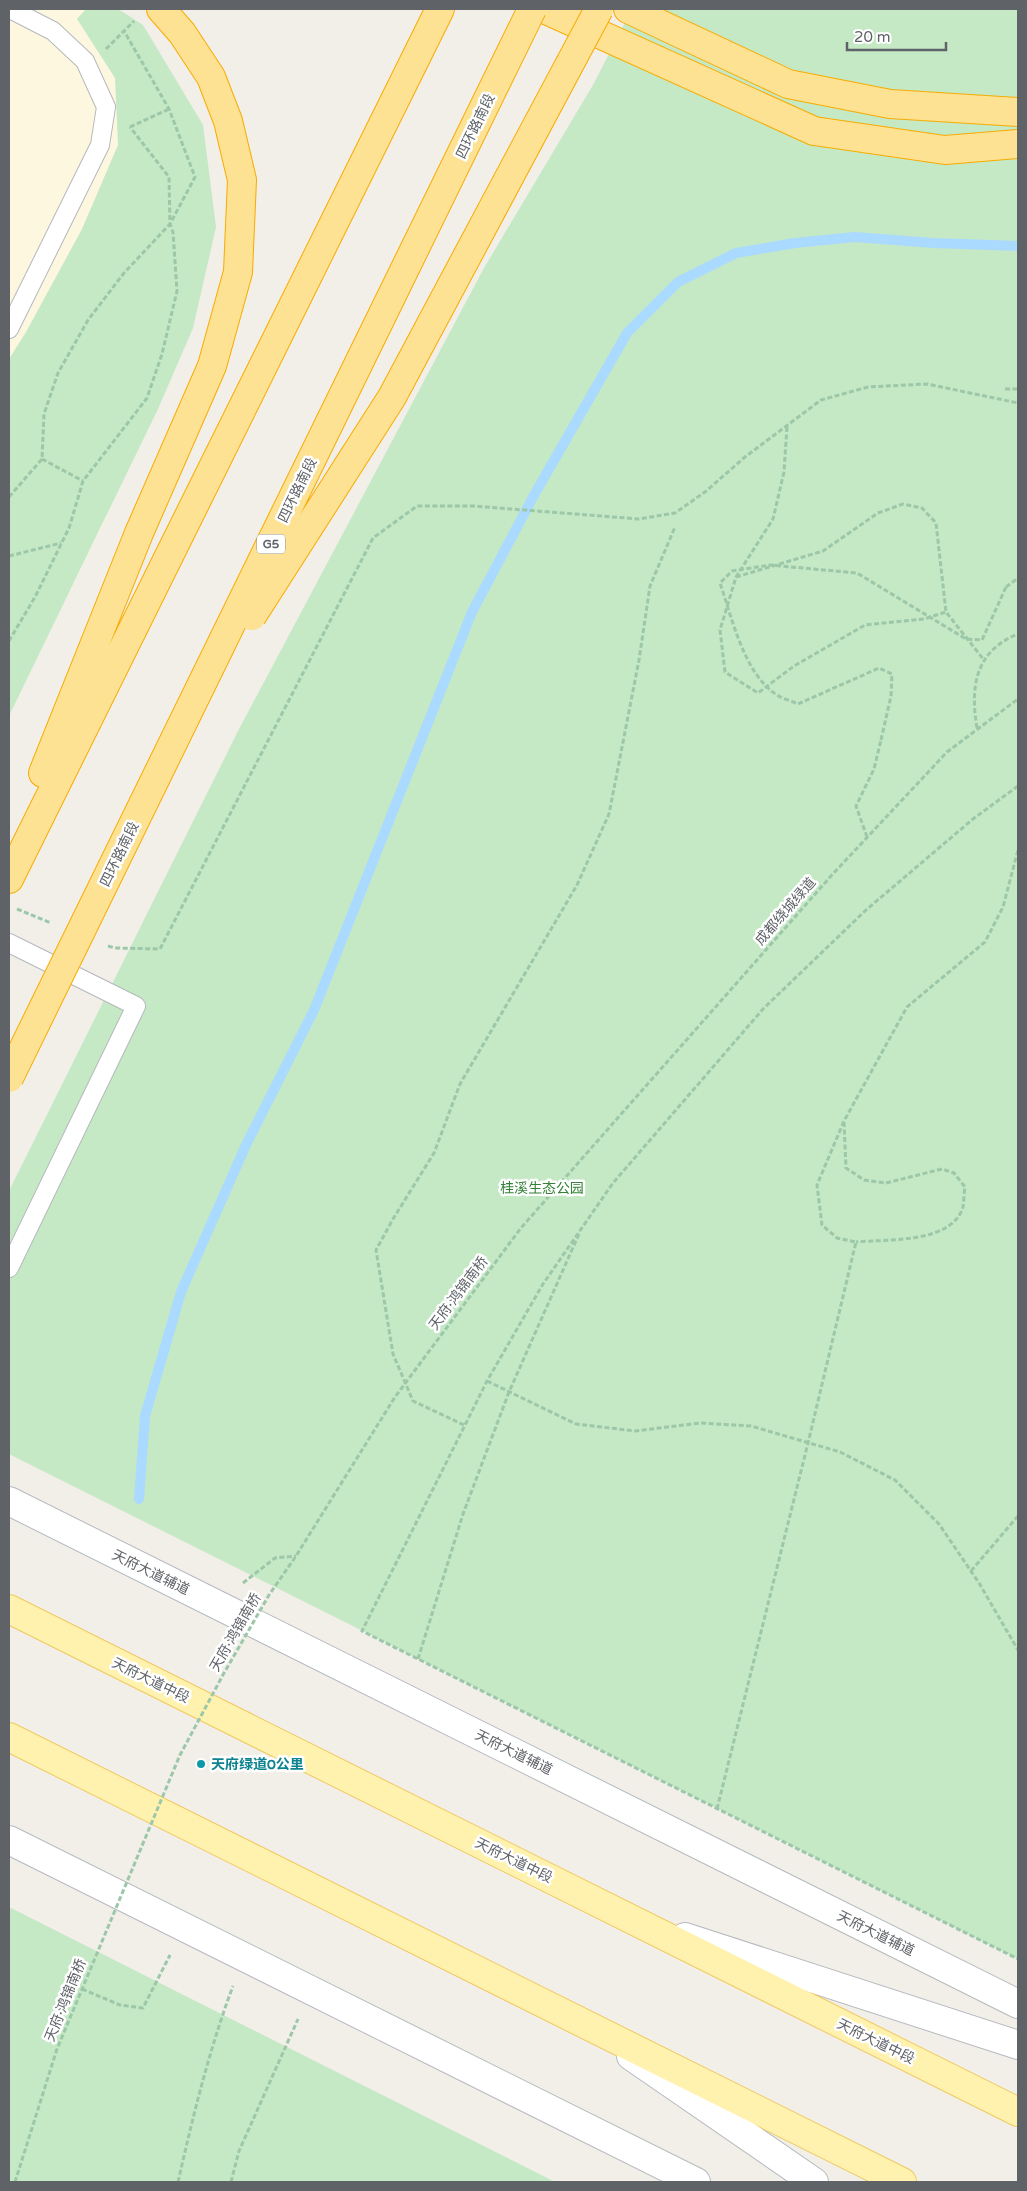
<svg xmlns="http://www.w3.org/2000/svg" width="1027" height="2191" viewBox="0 0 1027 2191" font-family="'Varela Round','Noto Sans SC',sans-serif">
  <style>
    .commercial { fill: #fef7e0 }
    .green { fill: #c5e8c5 }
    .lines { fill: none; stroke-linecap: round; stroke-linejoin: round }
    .stream { stroke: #aadaff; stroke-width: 10 }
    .lane-casing { stroke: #b5b8bc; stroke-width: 20 }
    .secondary-casing { stroke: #b6babf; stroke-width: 30 }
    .primary-casing { stroke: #f2c960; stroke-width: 30 }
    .highway-casing { stroke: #f9ab00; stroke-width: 30 }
    .path { stroke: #9cc7a9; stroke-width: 3; stroke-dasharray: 5 2.5; stroke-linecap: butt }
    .lane { stroke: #fff; stroke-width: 18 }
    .secondary { stroke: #fff; stroke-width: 28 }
    .primary { stroke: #fff2af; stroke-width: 28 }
    .highway { stroke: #fde293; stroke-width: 28 }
    .highway-bridge-casing { stroke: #f9ab00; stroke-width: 30; stroke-linecap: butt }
    .path-bridge { stroke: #9cc7a9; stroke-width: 3; stroke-dasharray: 5 2.5; stroke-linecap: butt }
    .highway-bridge { stroke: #fde293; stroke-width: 28 }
    .culture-dot { fill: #0f9aa8; stroke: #fff; stroke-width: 2 }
    .labels { text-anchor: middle; stroke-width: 5; stroke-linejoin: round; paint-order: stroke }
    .shield { fill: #fff; stroke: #8f9295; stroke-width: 1 }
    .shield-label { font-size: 12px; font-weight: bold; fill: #5f6368 }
    .street-label { font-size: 14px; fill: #5f6368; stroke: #fff }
    .park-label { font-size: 14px; fill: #348238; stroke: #fff }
    .culture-label { font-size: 14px; font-weight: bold; fill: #0d838f; stroke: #fff; text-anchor: start }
  </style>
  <rect width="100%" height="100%" fill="#f1efe8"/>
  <path class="commercial" d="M9,9H89L211,238L106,518L9,713Z"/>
  <path class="green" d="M86,9H118L143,25L203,125L216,227L193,328L158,409L9,716V359L26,332L82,229L118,145L115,78L77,19Z
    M632,9H1018V1959L9,1454V1191L238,731L484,268L593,85Z
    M9,1907L555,2182H9Z"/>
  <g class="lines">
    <path class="stream" d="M139,1499L145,1416L181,1292L246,1145L314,1010L472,612L533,497L627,333L678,282L736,253L795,243L854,237L934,243L1018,246"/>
    <g class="lane-casing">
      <path id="lane" d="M9,329L100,145L106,107L85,61L53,31L10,9
        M9,943L136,1006L9,1268"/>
    </g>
    <g class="secondary-casing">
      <path id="secondary" d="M9,1501L1018,2004
        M9,1840L696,2182
        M685,1937L1018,2045
        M631,2056L814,2182"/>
    </g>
    <g class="primary-casing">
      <path id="primary" d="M9,1609L1018,2112
        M9,1737L902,2182"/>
    </g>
    <g class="highway-casing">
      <path id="highway" d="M544,9L814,131L945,150L1018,144
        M628,9L788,84L890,104L1018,112
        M43,773L139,533L212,366L238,272L242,180L228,121L211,77L182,33L161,9
        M9,879L440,9"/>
    </g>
    <path class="path" d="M106,49L134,21
      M130,127L169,109
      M1005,389H1018
      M787,427L784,472L773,519L736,577L720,630L725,672L758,693L794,666L865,625L924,619L946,612
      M42,459L83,481
      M9,497L42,459L44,414L58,373L88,320L124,273L170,224L169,177L130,127
      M9,556L61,543
      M736,577L823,551L878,513L903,504L922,508L936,523L946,612L984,660
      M1006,587L1018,578
      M9,641L35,597L69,528L83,481L147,398L162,354L177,291L173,232L170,224L195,177L169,109L124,31
      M977,728C970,687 975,651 1018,634
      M1018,786L973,819L866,910L763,1009L613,1183L543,1284L487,1381L362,1631L1018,1959
      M867,837L856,806L874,769L881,740
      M17,909L51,923
      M108,946L115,948L160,949L373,538L417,506H473L639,519L675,513L705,492L745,457L821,400L868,387L927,384L1018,403
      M844,1122L846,1168L864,1180L886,1183L942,1169L954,1173L965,1187C964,1193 964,1201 963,1207C952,1244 887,1239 856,1242
      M586,1154L831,876L947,752L1018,699
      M487,1381L576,1424L635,1431L700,1423L751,1426L840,1452L895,1480L939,1524L979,1583L1018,1650
      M464,1425L413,1401L393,1354L376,1250L393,1219L434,1153L460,1084L577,885L609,814L639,660L650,586L675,527
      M971,1571L1018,1516
      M243,1583L275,1558L296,1556
      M418,1659L463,1514L509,1392L579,1234
      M717,1809L808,1443L856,1242L837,1238L822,1225L817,1185L844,1121L907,1007L985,942L1003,907L1018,850
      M82,1989L120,2005L143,2008L170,1955
      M178,2182C193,2116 209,2050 233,1986
      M231,2182L239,2151L298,2019"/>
    <use href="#lane" class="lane"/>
    <use href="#secondary" class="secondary"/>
    <use href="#primary" class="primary"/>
    <use href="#highway" class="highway"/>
    <g class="highway-bridge-casing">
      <path id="highway-bridge" d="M252,616L392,397L599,9
        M9,1078L532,9"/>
    </g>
    <path class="path-bridge" d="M881,740L891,696L892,674L879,668L798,704C792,701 783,699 777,695C744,674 732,618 720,583L732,571L770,565L857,573L966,639L982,640L1006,587
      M15,2182L57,2049L180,1755L224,1673L269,1595L296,1556L395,1397L521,1228L586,1154"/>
    <use href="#highway-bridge" class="highway-bridge"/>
  </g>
  <circle class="culture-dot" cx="201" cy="1764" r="5"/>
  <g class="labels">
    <rect class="shield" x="257" y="534.5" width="28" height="19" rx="4"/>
    <g class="shield-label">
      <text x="271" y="548">G5</text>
    </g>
    <g class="street-label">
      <text transform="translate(475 126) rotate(-64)" y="5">四环路南段</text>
      <text transform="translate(297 490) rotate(-64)" y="5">四环路南段</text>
      <text transform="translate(119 854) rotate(-64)" y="5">四环路南段</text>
      <text transform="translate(785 911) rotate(-49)" y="5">成都绕城绿道</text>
      <text transform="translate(458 1293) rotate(-53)" y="5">天府·鸿锦南桥</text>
      <text transform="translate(151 1572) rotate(26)" y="5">天府大道辅道</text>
      <text transform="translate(235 1632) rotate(-60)" y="5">天府·鸿锦南桥</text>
      <text transform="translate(151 1680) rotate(26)" y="5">天府大道中段</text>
      <text transform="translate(514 1752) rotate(26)" y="5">天府大道辅道</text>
      <text transform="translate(514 1860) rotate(26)" y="5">天府大道中段</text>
      <text transform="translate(876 1933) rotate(26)" y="5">天府大道辅道</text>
      <text transform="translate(65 2000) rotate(-68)" y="5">天府·鸿锦南桥</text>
      <text transform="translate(876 2041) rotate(26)" y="5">天府大道中段</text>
    </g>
    <g class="park-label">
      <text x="542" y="1193">桂溪生态公园</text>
    </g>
    <g class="culture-label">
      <text x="211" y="1769">天府绿道0公里</text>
    </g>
  </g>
  <rect width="1027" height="2191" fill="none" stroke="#5f6368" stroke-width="20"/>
  <path d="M847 42v8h99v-8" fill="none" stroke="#5f6368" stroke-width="2.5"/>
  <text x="854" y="42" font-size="15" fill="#5f6368" stroke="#ffffff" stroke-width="4" paint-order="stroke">20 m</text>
</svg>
